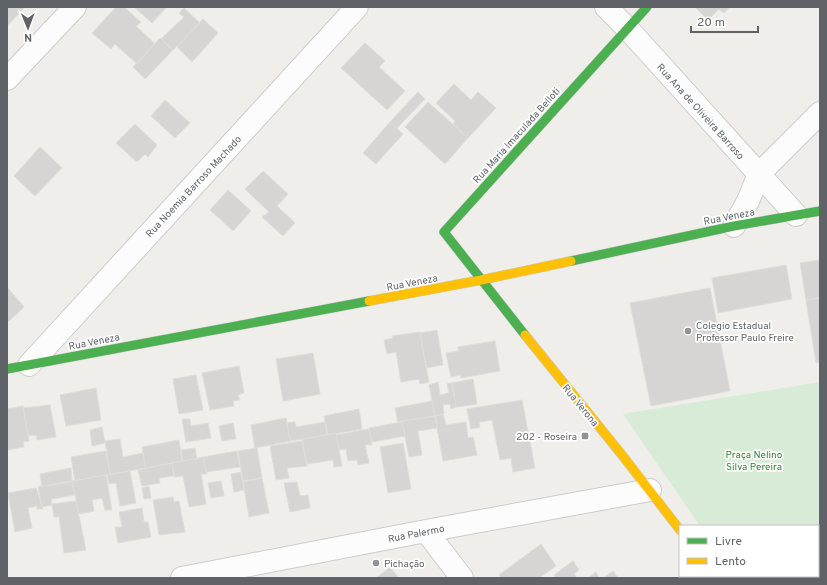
<svg xmlns="http://www.w3.org/2000/svg" width="827" height="585" viewBox="0 0 827 585" font-family="Overpass,sans-serif">
  <style>
    .green { fill: #d8ebd6 }
    .building { fill: #d6d5d3; stroke: #deddd9 }
    .lines { fill: none; stroke-linecap: round; stroke-linejoin: round }
    .street-casing { stroke: #cbcccc; stroke-width: 24 }
    .fast-casing { stroke: #cacacb; stroke-width: 10 }
    .slow-casing { stroke: #cacacb; stroke-width: 10 }
    .street { stroke: #fdfcfc; stroke-width: 22 }
    .fast { stroke: #4caf50; stroke-width: 9 }
    .slow { stroke: #ffc107; stroke-width: 9 }
    .poi-dot { fill: #919496; stroke: #fff; stroke-width: 1.5 }
    .labels { text-anchor: middle; stroke-width: 3.5; stroke-linejoin: round; paint-order: stroke }
    .street-label { font-size: 10px; fill: #5f6368; stroke: #fff }
    .poi-label { font-size: 10px; fill: #5f6368; stroke: #fff; text-anchor: start }
    .park-label { font-size: 10px; fill: #348238; stroke: #fff }
  </style>
  <rect width="100%" height="100%" fill="#efeeea"/>
  <path class="green" d="M820,382V578H736L734,576H818V526H700L623,414Z"/>
  <path class="building" d="M7,7H23L24,8L7,26Z
    M116,7H124L141,22L136,26L155,44L137,64L115,44L111,49L92,33Z
    M134,7H165L166,8L152,23Z
    M695,7H730L724,13L719,9L708,20Z
    M184,8L200,23L173,50L161,39L184,17L179,13Z
    M203,19L218,33L192,62L177,47Z
    M160,38L173,50L145,79L133,67Z
    M365,43L385,61L379,67L405,91L387,110L341,68Z
    M454,84L471,100L478,92L496,108L468,138L453,124L455,121L436,103Z
    M418,92L425,99L397,128L390,122Z
    M165,100L190,123L175,138L151,116Z
    M428,102L468,138L445,164L405,127Z
    M390,122L403,134L376,164L363,153Z
    M135,124L157,145L148,157L145,154L137,162L116,143Z
    M40,147L62,168L35,196L14,176Z
    M263,171L288,194L277,206L295,223L283,236L262,217L269,212L245,189Z
    M228,190L251,211L233,231L210,210Z
    M820,260V298L806,300L800,263Z
    M786,265L792,299L718,313L712,278Z
    M7,287L24,307L7,323Z
    M710,288L730,391L651,406L630,303Z
    M820,298V362L816,363L806,300Z
    M437,330L443,365L426,368L420,333Z
    M420,332L429,382L420,384L419,379L401,382L396,352L387,354L384,340L393,338L392,336Z
    M495,341L500,371L461,378L460,375L451,377L446,353L459,351L458,347Z
    M313,353L320,394L283,401L276,359Z
    M239,366L244,393L238,395L240,400L233,401L234,406L210,410L202,373Z
    M196,375L203,410L179,414L173,379Z
    M473,379L477,404L456,407L452,383Z
    M438,382L440,395L449,393L447,384L452,383L456,407L451,409L450,404L443,405L444,414L435,416L429,385Z
    M96,388L101,420L66,426L60,395Z
    M522,400L535,468L513,472L511,458L500,460L492,420L479,422L480,427L471,429L467,409Z
    M432,401L435,416L398,422L395,408Z
    M50,405L56,437L37,440L36,435L28,436L23,408Z
    M23,406L29,441L23,442L24,447L7,450V409Z
    M359,409L362,429L328,435L324,416Z
    M443,414L446,425L466,422L468,438L473,437L477,455L443,461L437,428L436,416Z
    M435,416L437,428L418,431L422,455L409,457L402,421Z
    M286,418L290,441L255,448L251,425Z
    M182,419H190L191,426L208,423L211,438L186,442Z
    M295,422L296,427L325,422L327,435L290,441L287,423Z
    M402,422L405,436L372,442L369,428Z
    M233,423L236,439L222,441L219,426Z
    M102,427L105,443L92,446L90,430Z
    M369,429L372,445H365L369,463L358,465L357,460L348,461L346,449L339,450L336,435Z
    M336,433L342,466L334,467L333,460L307,464L302,439Z
    M120,439L123,457L143,453L146,468L110,474L105,441Z
    M179,440L182,461L146,468L142,447Z
    M302,441L307,466L287,468L289,478L276,480L270,446Z
    M403,443L411,489L388,493L380,447Z
    M195,448L197,459L183,461L181,450Z
    M257,448L262,478L243,481L238,451Z
    M106,451L110,474L75,481L71,457Z
    M237,451L240,467L206,472L203,457Z
    M203,457L207,474H201L206,504L189,507L183,476L175,477L172,463Z
    M172,463L174,476L159,478L160,483L142,486L138,470Z
    M71,468L72,481L42,486L40,474Z
    M130,471L136,503L120,506L116,483L109,484L107,475Z
    M241,472L244,490L234,492L231,474Z
    M106,475L112,510H105L102,498L92,500L94,511L79,514L72,481Z
    M262,478L269,513L249,517L243,482Z
    M221,481L224,496L211,498L208,483Z
    M72,482L75,495L51,499L52,505L42,507L38,487Z
    M297,482L300,496L308,495L310,508L290,512L284,483Z
    M149,486L151,498L144,499L142,488Z
    M36,488L43,509H37V506L28,508L32,528L15,532L8,493Z
    M173,497L174,502L179,501L185,532L159,535L153,500Z
    M76,501L86,550L64,553L59,517H54L52,504Z
    M142,508L144,522H148L151,537L118,543L115,527H122L119,512Z
    M541,544L556,566L539,578H501L499,575Z
    M573,561L579,570L574,574L577,578H556L554,575Z
    M390,567L399,578H376Z
    M613,571L618,578H603Z
    M596,572L599,578H588Z"/>
  <g class="lines">
    <g class="street-casing">
      <path id="street" d="M606,7L627,28L796,215
        M7,79L75,7
        M734,226L748,201L759,174L820,113
        M29,365L357,7
        M426,531L462,578
        M715,576L716,578
        M182,578L426,531L650,490"/>
    </g>
    <g class="fast-casing">
      <path id="fast" d="M571,261L734,226L820,211
        M525,335L444,232L647,7
        M7,369L369,301"/>
    </g>
    <g class="slow-casing">
      <path id="slow" d="M369,301L481,280L571,261
        M525,335L622,455L680,530"/>
    </g>
    <use href="#street" class="street"/>
    <use href="#fast" class="fast"/>
    <use href="#slow" class="slow"/>
  </g>
  <g class="poi-dot">
    <circle cx="688" cy="331" r="4"/>
    <rect x="581" y="432" width="8" height="8" rx="2"/>
    <circle cx="376" cy="563" r="4"/>
  </g>
  <g class="labels">
    <g class="street-label">
      <text transform="translate(701 111) rotate(48)" y="4">Rua Ana de Oliveira Barroso</text>
      <text transform="translate(516 135) rotate(-48)" y="4">Rua Maria Imaculada Belloti</text>
      <text transform="translate(193 186) rotate(-47)" y="4">Rua Noemia Barroso Machado</text>
      <text transform="translate(729 216) rotate(-11)" y="4">Rua Veneza</text>
      <text transform="translate(412 282) rotate(-11)" y="4">Rua Veneza</text>
      <text transform="translate(94 341) rotate(-11)" y="4">Rua Veneza</text>
      <text transform="translate(581 405) rotate(51)" y="4">Rua Verona</text>
      <text transform="translate(416 533) rotate(-11)" y="4">Rua Palermo</text>
    </g>
    <g class="poi-label">
      <text x="696" y="329">Colegio Estadual<tspan x="696" dy="12">Professor Paulo Freire</tspan></text>
      <text x="577" y="440" text-anchor="end">202 - Roseira</text>
      <text x="384" y="567">Pichação</text>
    </g>
    <g class="park-label">
      <text x="754" y="458">Praça Nelino<tspan x="754" dy="12">Silva Pereira</tspan></text>
    </g>
  </g>
  <rect width="827" height="585" fill="none" stroke="#5f6368" stroke-width="16"/>
  <rect x="679" y="525" width="140" height="52" fill="#ffffff" stroke="#bfc1c3"/>
  <rect x="687" y="538" width="20" height="6" fill="#4caf50" stroke="#bfc1c3"/>
  <text x="715" y="545" font-size="12" fill="#5f6368">Livre</text>
  <rect x="687" y="558" width="20" height="6" fill="#ffc107" stroke="#bfc1c3"/>
  <text x="715" y="565" font-size="12" fill="#5f6368">Lento</text>
  <g transform="translate(28 28) rotate(179)" stroke="#ffffff" stroke-width="3" paint-order="stroke">
  <path d="M0-3L7 15L0 10L-7 15Z" fill="#5f6368"/>
  <text y="-6" font-size="11" font-weight="bold" text-anchor="middle" fill="#5f6368">N</text>
  </g>
  <path d="M691 26v6h67v-6" fill="none" stroke="#5f6368" stroke-width="2"/>
  <text x="697" y="26" font-size="12" fill="#5f6368" stroke="#ffffff" stroke-width="3" paint-order="stroke">20 m</text>
</svg>
